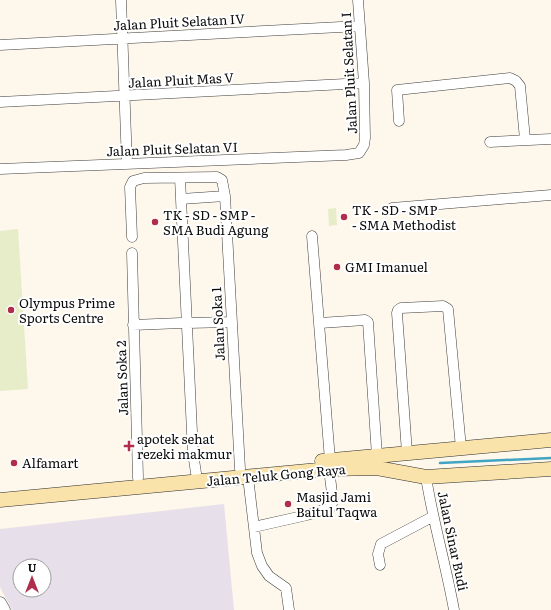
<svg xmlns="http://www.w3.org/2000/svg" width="551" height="610" viewBox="0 0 551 610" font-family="Literata,serif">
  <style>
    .industrial { fill: #e7e0ea; fill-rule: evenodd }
    .pitch { fill: #e7edc9 }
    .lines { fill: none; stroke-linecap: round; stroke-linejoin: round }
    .stream { stroke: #40a5c3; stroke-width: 2.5 }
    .minor-casing { stroke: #3e3e3e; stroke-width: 11 }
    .tertiary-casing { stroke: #3e3e3e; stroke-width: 13 }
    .secondary-casing { stroke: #2d2d2d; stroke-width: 15 }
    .minor { stroke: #fff; stroke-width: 10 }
    .tertiary { stroke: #fff; stroke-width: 12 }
    .secondary { stroke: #f9e3ab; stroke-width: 14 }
    .poi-dot { fill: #b02e4b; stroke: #fff; stroke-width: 1.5 }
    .labels { text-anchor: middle; stroke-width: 4; stroke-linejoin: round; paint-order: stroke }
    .street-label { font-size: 13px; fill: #0b0b0b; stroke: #fff }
    .poi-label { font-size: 13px; fill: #0b0b0b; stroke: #fff; text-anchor: start }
  </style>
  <rect width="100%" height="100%" fill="#fef7eb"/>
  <path class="industrial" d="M224,504L234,610H12L0,587V529ZM20,566H44V590H20Z"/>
  <path class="pitch" d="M336,208L337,225L329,226L328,209Z
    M18,229L28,389L0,391V231Z"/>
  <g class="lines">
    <path class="stream" d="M440,463L551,458"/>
    <g class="minor-casing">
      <path id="minor" d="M121,0L127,164
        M0,45L360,26
        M0,102L364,83
        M399,121L397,90L510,78L516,81L520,86L525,139
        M490,142L551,139
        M0,169L346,155L359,153L364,145L365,138L364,83L358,0
        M180,178L193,453L196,473
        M181,199L225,196
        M392,208L551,195
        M312,236L330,460
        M132,237L130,187L133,181L144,178L217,177L222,180L225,196L240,469
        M132,253L138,478
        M188,323L231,322
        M320,323L365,320L368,322L377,456
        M133,325L181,323
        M407,453L397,313L398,310L401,308L443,306L448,309L461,448
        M248,477L257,553L262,566L269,576L286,588L289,610
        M426,477C433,522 446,565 454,610
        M254,527L307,515L330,508L333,501L329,469
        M380,565L378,554L381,544L432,517"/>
    </g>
    <g class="tertiary-casing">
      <path id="tertiary" d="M0,603L4,610"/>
    </g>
    <g class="secondary-casing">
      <path id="secondary" d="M322,461L551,440
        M0,500L329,469L377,468L426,477L551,469"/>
    </g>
    <use href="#minor" class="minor"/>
    <use href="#tertiary" class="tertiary"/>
    <use href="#secondary" class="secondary"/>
  </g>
  <g class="poi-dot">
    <circle cx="344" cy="217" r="4"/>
    <circle cx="155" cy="222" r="4"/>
    <circle cx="337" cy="267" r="4"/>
    <circle cx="11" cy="310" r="4"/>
    <path d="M127 440h4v4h4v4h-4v4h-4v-4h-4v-4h4z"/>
    <circle cx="14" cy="463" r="4"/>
    <circle cx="288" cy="504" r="4"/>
  </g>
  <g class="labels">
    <g class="street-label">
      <text transform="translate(179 22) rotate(-3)" y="5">Jalan Pluit Selatan IV</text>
      <text transform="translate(349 73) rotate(-93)" y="5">Jalan Pluit Selatan I</text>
      <text transform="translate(181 80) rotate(-3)" y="5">Jalan Pluit Mas V</text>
      <text transform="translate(172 149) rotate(-2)" y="5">Jalan Pluit Selatan VI</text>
      <text transform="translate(218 324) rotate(-93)" y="5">Jalan Soka 1</text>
      <text transform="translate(122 378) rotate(-92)" y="5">Jalan Soka 2</text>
      <text transform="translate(276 475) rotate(-5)" y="5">Jalan Teluk Gong Raya</text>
      <text transform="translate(453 541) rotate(78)" y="5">Jalan Sinar Budi</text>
    </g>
    <g class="poi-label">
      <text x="352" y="215">TK - SD - SMP<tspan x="352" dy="15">- SMA Methodist</tspan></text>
      <text x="163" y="220">TK - SD - SMP -<tspan x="163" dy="15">SMA Budi Agung</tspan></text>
      <text x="345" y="272">GMI Imanuel</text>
      <text x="19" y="308">Olympus Prime<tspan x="19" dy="15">Sports Centre</tspan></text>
      <text x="137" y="444">apotek sehat<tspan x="137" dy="15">rezeki makmur</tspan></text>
      <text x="22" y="468">Alfamart</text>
      <text x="296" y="502">Masjid Jami<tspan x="296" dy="15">Baitul Taqwa</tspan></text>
    </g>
  </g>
  <g transform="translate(32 578)"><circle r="19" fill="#ffffff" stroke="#9d9d9d"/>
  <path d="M0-3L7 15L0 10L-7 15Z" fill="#b02e4b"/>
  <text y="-6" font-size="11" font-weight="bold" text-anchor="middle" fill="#0b0b0b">U</text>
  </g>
</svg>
